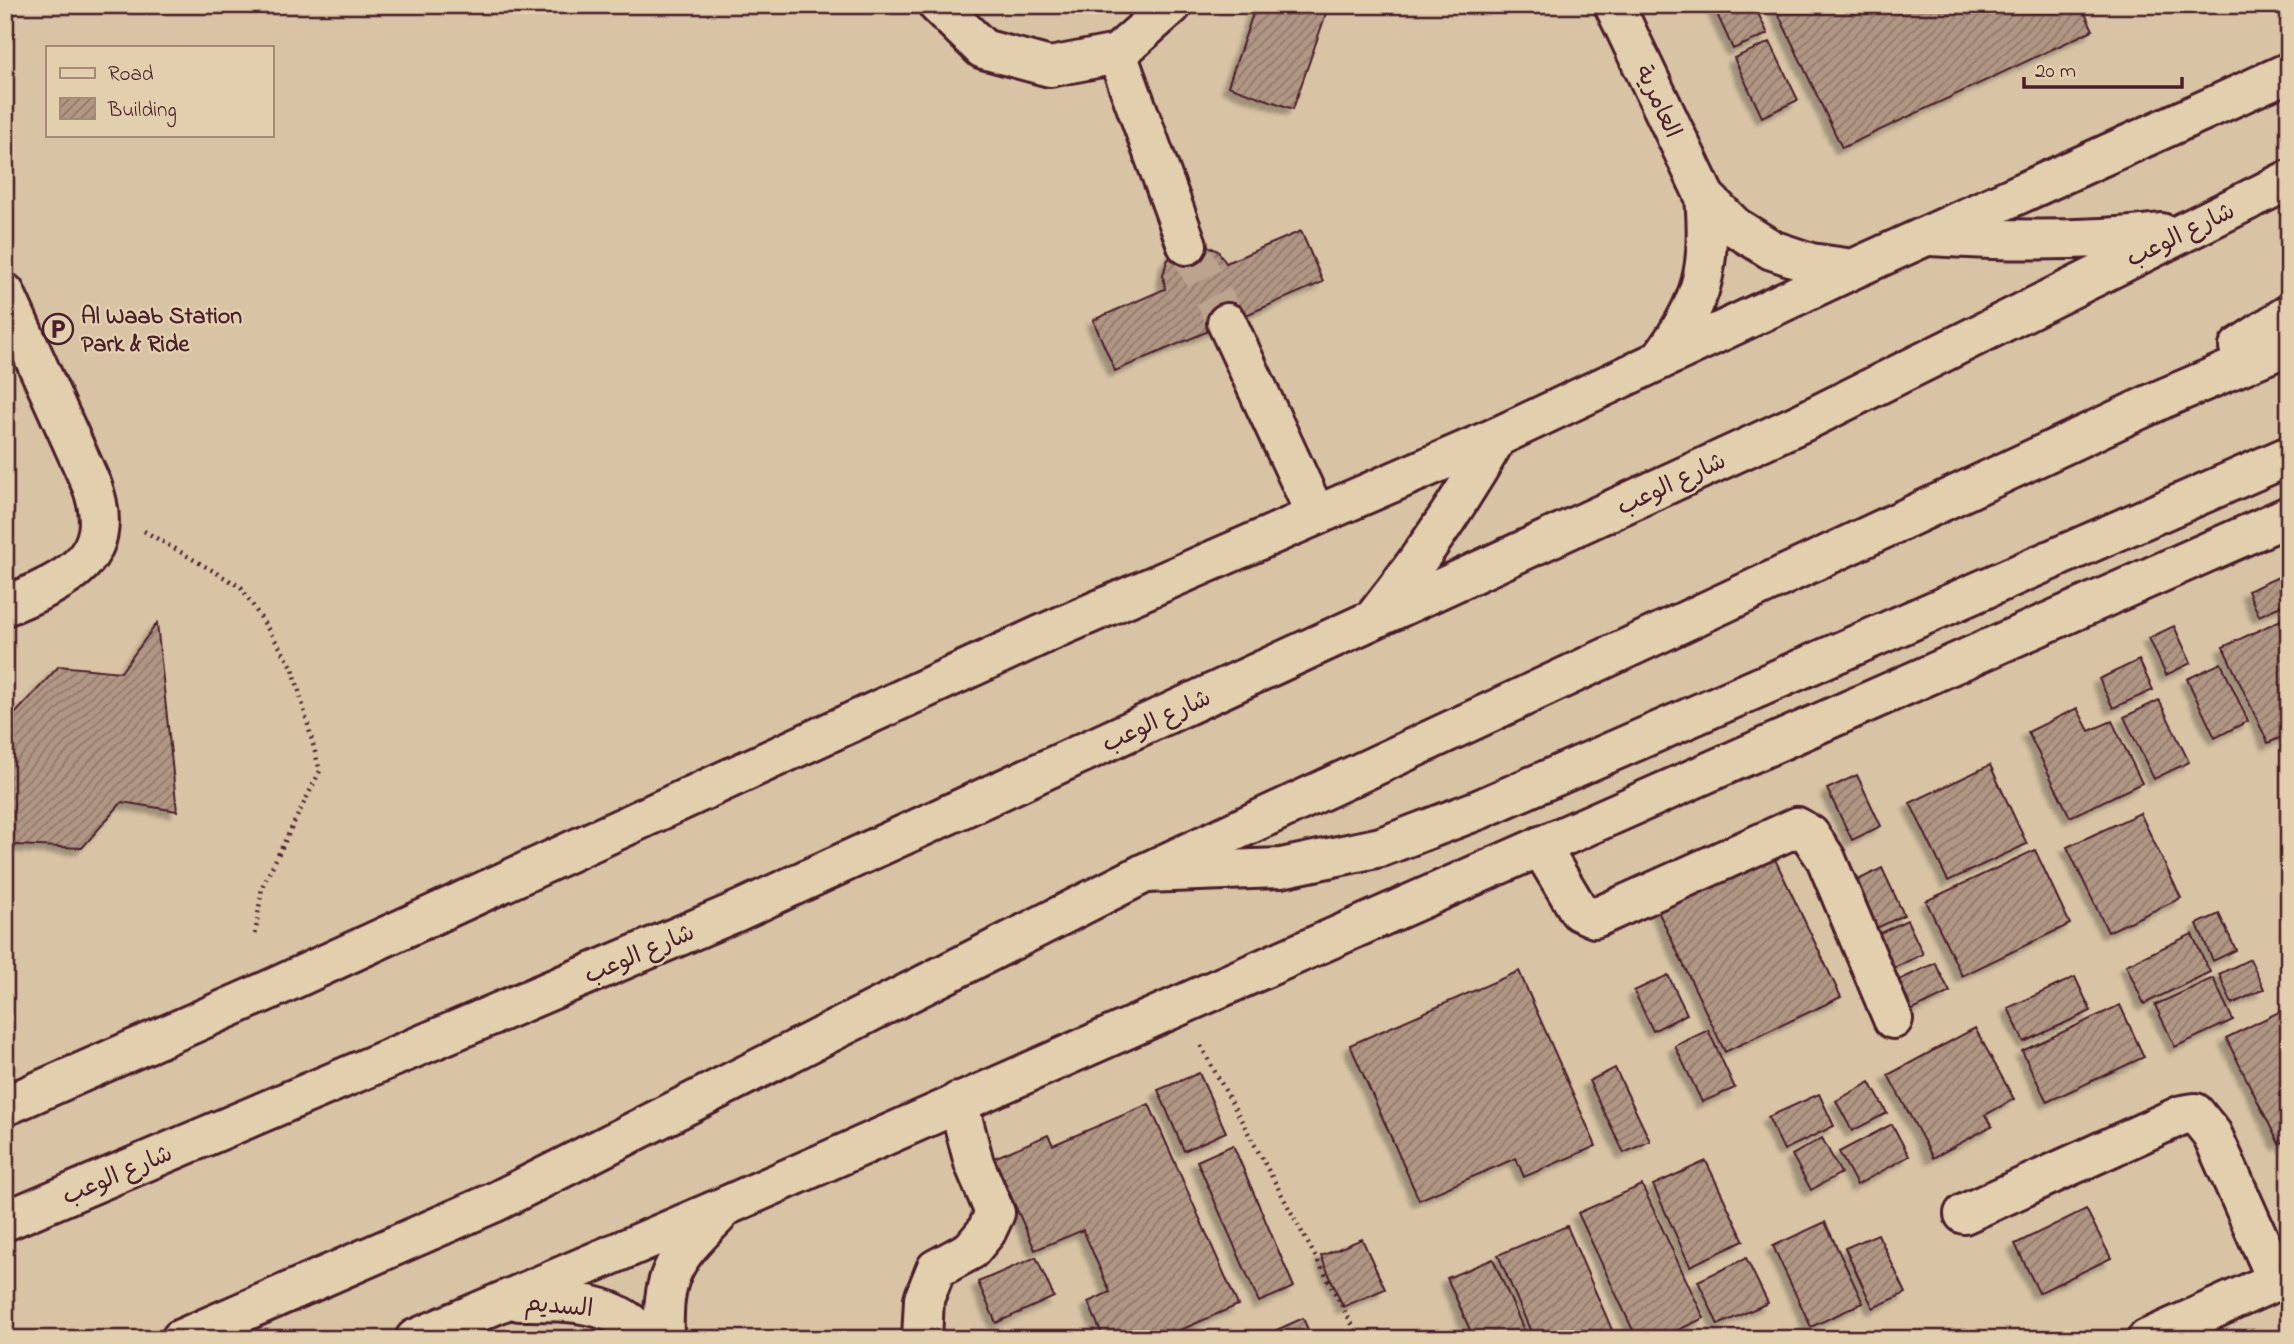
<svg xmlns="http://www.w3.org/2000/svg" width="2294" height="1344" viewBox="0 0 2294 1344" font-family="'Indie Flower','Playpen Sans Arabic',sans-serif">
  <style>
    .building { fill: url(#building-hatch); stroke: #4a1f2b; stroke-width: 2; filter: url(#shadow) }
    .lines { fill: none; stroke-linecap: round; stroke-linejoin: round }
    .minor-tunnel { stroke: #bca38d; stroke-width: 38; stroke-dasharray: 38 19; stroke-linecap: butt }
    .minor-casing { stroke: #4a1f2b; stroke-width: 44 }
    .major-casing { stroke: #4a1f2b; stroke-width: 44 }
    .highway-casing { stroke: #4a1f2b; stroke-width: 44 }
    .path { stroke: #4a1f2b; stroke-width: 4.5; stroke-dasharray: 2 5; stroke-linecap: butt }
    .minor { stroke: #e1cfad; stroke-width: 38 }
    .major { stroke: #e1cfad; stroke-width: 38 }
    .highway { stroke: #e1cfad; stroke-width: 38 }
    .labels { text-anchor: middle; stroke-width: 5; stroke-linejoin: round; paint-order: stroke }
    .street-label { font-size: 24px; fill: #4a1f2b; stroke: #e1cfad }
    .poi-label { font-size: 24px; font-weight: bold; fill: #4a1f2b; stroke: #e1cfad; text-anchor: start }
  </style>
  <defs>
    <pattern id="building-hatch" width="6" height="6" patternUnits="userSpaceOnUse" patternTransform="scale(1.75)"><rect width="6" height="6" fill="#b09683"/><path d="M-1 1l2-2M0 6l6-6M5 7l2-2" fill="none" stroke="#917a6b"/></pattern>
    <filter id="shadow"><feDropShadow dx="-6" dy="6" stdDeviation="2" flood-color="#0004"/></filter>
  </defs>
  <rect width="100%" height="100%" fill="#d8c4a5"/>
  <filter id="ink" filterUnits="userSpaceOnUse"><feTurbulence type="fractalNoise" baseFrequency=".0143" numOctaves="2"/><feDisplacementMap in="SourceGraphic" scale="14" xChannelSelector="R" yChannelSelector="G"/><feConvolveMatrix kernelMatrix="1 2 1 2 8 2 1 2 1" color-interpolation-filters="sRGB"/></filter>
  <g filter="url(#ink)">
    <path class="building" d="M1256,5H1329L1293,109L1228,86Z
      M1713,5H1754L1768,34L1733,49Z
      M1774,5H2081L2093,30L1842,148Z
      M1770,42L1798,100L1762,117L1734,58Z
      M1301,231L1323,282L1115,371L1093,320L1165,289L1163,275L1167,261L1176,250L1204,244L1218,251L1226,263Z
      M2289,572V602L2259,616L2248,591Z
      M2289,616V734L2268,743L2223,647Z
      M157,623L177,811L122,802L82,848L16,845L5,862V712L15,714L59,666L121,672Z
      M2174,626L2191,663L2166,675L2149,638Z
      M2139,660L2153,690L2113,708L2099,679Z
      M2221,663L2248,721L2215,738L2187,679Z
      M2159,700L2189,762L2154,779L2124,717Z
      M2077,708L2089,731L2112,721L2142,783L2070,817L2028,732Z
      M1990,765L2027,844L1948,881L1910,803Z
      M1857,775L1881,826L1852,840L1827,789Z
      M2140,813L2181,898L2108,932L2067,847Z
      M2035,850L2070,924L1962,976L1926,901Z
      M1772,853L1841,997L1725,1052L1656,907Z
      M1882,868L1904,915L1877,928L1856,881Z
      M2219,914L2236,950L2213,961L2197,924Z
      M1907,920L1923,954L1892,969L1876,935Z
      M2192,934L2210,972L2144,1004L2126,965Z
      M2250,959L2264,989L2232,1004L2219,974Z
      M1935,963L1950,992L1911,1011L1897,981Z
      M1519,971L1596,1146L1524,1177L1516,1158L1419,1200L1350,1045Z
      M1668,975L1687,1014L1653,1031L1634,991Z
      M2075,977L2091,1011L2024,1042L2008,1008Z
      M2213,978L2233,1020L2175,1047L2155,1005Z
      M2120,1005L2144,1057L2047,1102L2022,1051Z
      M2289,1007V1139L2279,1144L2226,1038Z
      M1975,1028L2014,1099L1985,1115L1992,1126L1933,1158L1888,1075Z
      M1708,1030L1735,1088L1702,1102L1675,1046Z
      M1615,1068L1650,1141L1624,1153L1589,1081Z
      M1199,1073L1226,1132L1184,1151L1158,1090Z
      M1870,1082L1887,1113L1852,1131L1836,1101Z
      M1819,1094L1834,1126L1784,1150L1768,1117Z
      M1149,1104L1238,1305L1160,1339H1104L1088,1302L1110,1292L1083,1230L1035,1250L994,1158L1048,1135L1053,1145Z
      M1892,1124L1909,1156L1857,1185L1839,1152Z
      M1822,1138L1841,1173L1811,1190L1792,1155Z
      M1233,1145L1294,1287L1259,1302L1197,1161Z
      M1706,1161L1744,1241L1690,1266L1653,1185Z
      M1642,1185L1704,1318L1659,1339H1637L1578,1213Z
      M2086,1209L2111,1258L2039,1293L2015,1244Z
      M1825,1222L1863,1303L1811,1327L1773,1246Z
      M1567,1226L1616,1339H1534L1498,1255Z
      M1878,1234L1906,1293L1873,1308L1845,1248Z
      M1362,1239L1385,1289L1343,1307L1321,1256Z
      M1036,1257L1054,1297L996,1323L978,1282Z
      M1746,1258L1768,1303L1718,1325L1698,1281Z
      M1493,1259L1526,1335L1517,1339H1474L1447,1278Z
      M1303,1318L1312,1339H1273L1270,1333Z
      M2289,1326V1339H2260Z"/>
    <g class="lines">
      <path class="minor-tunnel" d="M1187,245L1227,323"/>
      <g class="minor-casing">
        <path id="minor" d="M938,5L983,49L1050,67L1117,54L1172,5
          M1614,5L1705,197L1735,227L1772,250L1811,263L1853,269
          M1117,54L1187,245
          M5,293L92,486C119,561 62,582 5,606
          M1227,323L1316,515
          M1661,358C1704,301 1711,267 1705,197
          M1540,846L1579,911L1595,918L1797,827L1810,835L1826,859L1893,1019
          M5,1106L276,987L1050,631L1497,437L1853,269L2289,72
          M1964,1214L2182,1115L2195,1113L2212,1134L2277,1280
          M519,1301C564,1301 616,1299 646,1339
          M415,1339L728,1205L2289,516
          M664,1339C662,1274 672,1261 717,1216
          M922,1339L924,1299L936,1269L971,1250L986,1232L995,1213L974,1163L958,1102
          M2147,1339L2289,1275"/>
      </g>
      <g class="major-casing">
        <path id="major" d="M1930,236C2009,241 2084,242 2161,233
          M2239,347L2289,314
          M1375,617C1421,559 1461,501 1497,437
          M5,1221L736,912L1803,422L2289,180
          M181,1339L495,1202L1145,873L2162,399L2289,345"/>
      </g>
      <g class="highway-casing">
        <path id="highway" d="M1145,873L1281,868L1381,847L1478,810L2289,456"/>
      </g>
      <path class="path" d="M144,531L241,587L293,668L320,771L262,887L255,936
        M1201,1046L1360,1339"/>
      <use href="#minor" class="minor"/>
      <use href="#major" class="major"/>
      <use href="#highway" class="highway"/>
    </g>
  </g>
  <defs>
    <g id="parking-ring" transform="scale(1.575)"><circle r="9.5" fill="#e1cfad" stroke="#4a1f2b" stroke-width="1.5"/><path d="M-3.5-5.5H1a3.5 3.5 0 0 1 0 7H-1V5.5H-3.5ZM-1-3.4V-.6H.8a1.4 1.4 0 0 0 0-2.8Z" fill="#4a1f2b"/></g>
  </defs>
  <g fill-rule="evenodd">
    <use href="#parking-ring" x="58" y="329"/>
  </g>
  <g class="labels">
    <g class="street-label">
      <text transform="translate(1659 101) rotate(65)" y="8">العامرية</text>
      <text transform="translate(2180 234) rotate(-26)" y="8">شارع الوعب</text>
      <text transform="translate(1671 483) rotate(-25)" y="8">شارع الوعب</text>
      <text transform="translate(1156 720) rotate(-25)" y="8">شارع الوعب</text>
      <text transform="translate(639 953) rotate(-23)" y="8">شارع الوعب</text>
      <text transform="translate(117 1174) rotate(-23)" y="8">شارع الوعب</text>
      <text transform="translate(559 1305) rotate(5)" y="8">السديم</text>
    </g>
    <g class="poi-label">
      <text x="81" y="323">Al Waab Station<tspan x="81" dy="28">Park &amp; Ride</tspan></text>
    </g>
  </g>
  <rect width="2294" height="1344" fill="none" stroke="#e1cfad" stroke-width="28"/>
  <rect x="14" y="14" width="2266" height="1316" fill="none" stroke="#4a1f2b" stroke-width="2.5" filter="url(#ink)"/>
  <rect x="46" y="46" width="228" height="91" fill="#e1cfad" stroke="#a58979" stroke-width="2"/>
  <rect x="60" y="68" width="35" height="10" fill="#e1cfad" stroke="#a58979" stroke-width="2"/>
  <text x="108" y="80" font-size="21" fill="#4a1f2b">Road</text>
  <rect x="60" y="98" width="35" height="21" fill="url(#building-hatch)" stroke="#a58979" stroke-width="2"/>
  <text x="108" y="116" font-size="21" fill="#4a1f2b">Building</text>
  <path d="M2024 77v10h158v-10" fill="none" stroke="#4a1f2b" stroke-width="3.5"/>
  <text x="2035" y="77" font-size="21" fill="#4a1f2b" stroke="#e1cfad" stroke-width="5" paint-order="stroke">20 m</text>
</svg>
